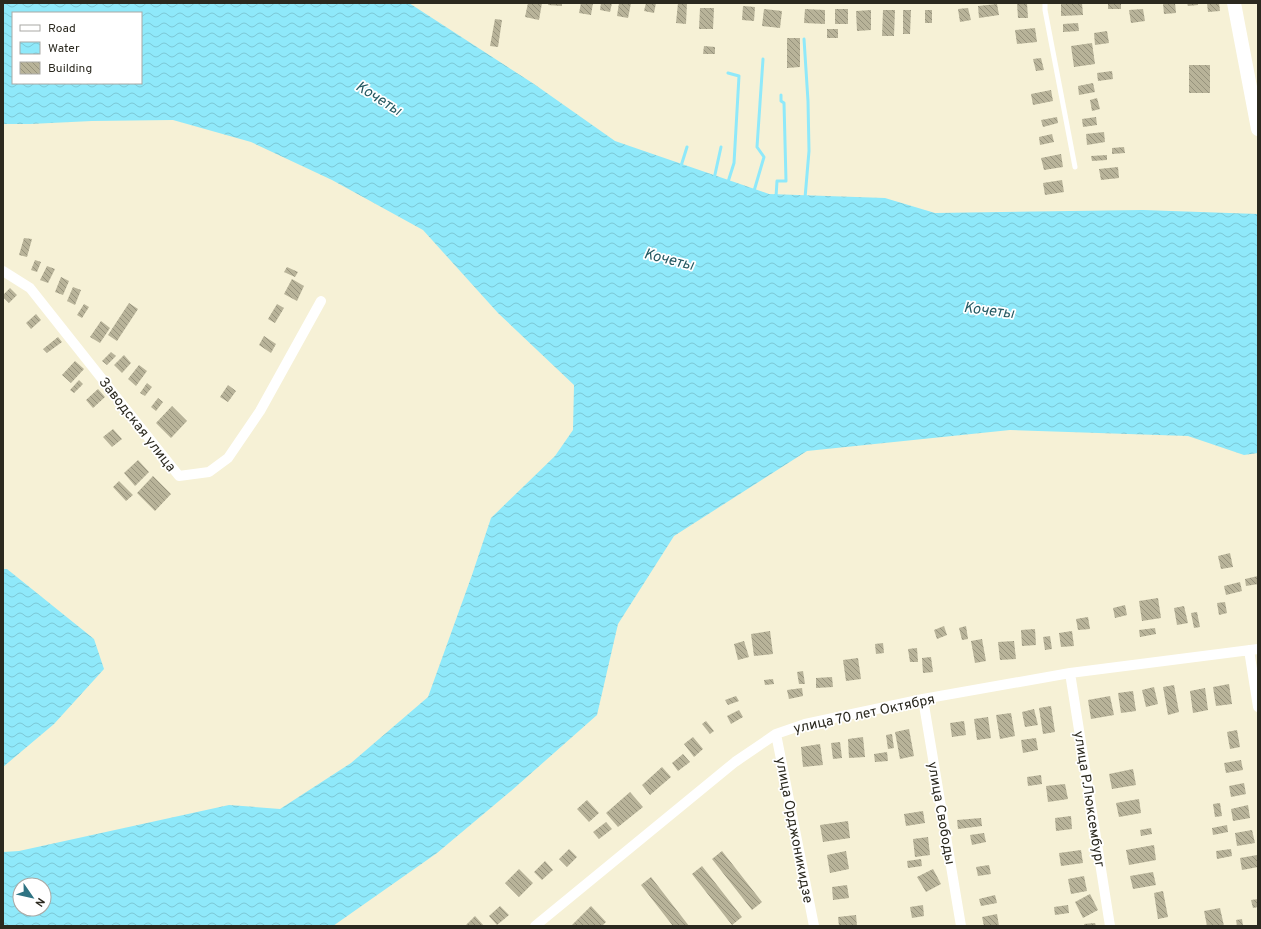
<svg xmlns="http://www.w3.org/2000/svg" width="1261" height="929" viewBox="0 0 1261 929" font-family="Overpass,sans-serif">
  <style>
    .water { fill: url(#water-waves); fill-rule: evenodd }
    .lines { fill: none; stroke-linecap: round; stroke-linejoin: round }
    .stream { stroke: #8fe9fa; stroke-width: 3 }
    .building { fill: url(#building-back-hatch) }
    .lane { stroke: #fff; stroke-width: 5 }
    .street { stroke: #fff; stroke-width: 10 }
    .secondary { stroke: #fff; stroke-width: 14 }
    .labels { text-anchor: middle; stroke-width: 3.5; stroke-linejoin: round; paint-order: stroke }
    .street-label { font-size: 14px; fill: #2b291f; stroke: #fff }
    .water-label { font-size: 15px; font-style: italic; fill: #265a63; stroke: #fff }
  </style>
  <defs>
    <pattern id="water-waves" width="16" height="10" patternUnits="userSpaceOnUse"><rect width="16" height="10" fill="#8fe9fa"/><path d="M0 5q4-4 8 0t8 0" fill="none" stroke="#7cc8d6"/></pattern>
    <pattern id="building-back-hatch" width="6" height="6" patternUnits="userSpaceOnUse"><rect width="6" height="6" fill="#b8b399"/><path d="M-1 5l2 2M0 0l6 6M5-1l2 2" fill="none" stroke="#96927c"/></pattern>
  </defs>
  <rect width="100%" height="100%" fill="#f6f1d6"/>
  <path class="water" d="M3,3H409L534,84L615,141L769,194L885,198L935,213L1143,210L1258,214V453L1244,455L1188,436L1010,430L807,451L674,536L618,624L597,715L511,791L437,853L333,926H3V852L19,851L229,805L280,809L351,763L428,697L472,575L491,518L555,456L573,430L574,385L498,313L423,230L332,180L251,142L173,120L92,121L30,124H3ZM13,13H141V83H13ZM20,885H44V909H20Z
    M3,569H7L94,639L104,669L54,724L3,767Z"/>
  <g class="lines">
    <path class="stream" d="M804,39L808,101L809,151L805,198
      M681,166L687,147
      M714,179L721,147
      M728,182L734,163L739,76L728,73
      M754,191L764,157L757,147L763,59
      M776,197L777,181H786L784,103L781,101V95"/>
  </g>
  <path class="building" d="M528,3H542L539,20L525,17Z
    M549,3H562V6L548,5Z
    M581,3H593L591,15L579,13Z
    M601,3H612L610,12L600,10Z
    M619,3H631L628,18L617,16Z
    M646,3H656L654,13L644,11Z
    M678,3H687L686,24L676,23Z
    M1017,3H1027L1028,18H1018Z
    M1061,3H1082L1083,15L1061,16Z
    M1108,3H1121V9H1108Z
    M1163,3H1175L1176,13L1164,14Z
    M1187,3H1198V5L1188,6Z
    M1207,3H1219L1220,11L1208,12Z
    M997,4L999,15L979,18L978,6Z
    M743,6L755,7L754,21L742,20Z
    M700,8H714L713,29H699Z
    M968,8L971,20L960,22L958,9Z
    M764,9L782,11L780,28L762,26Z
    M805,9L825,10V24L804,23Z
    M835,9H848V24H835Z
    M1143,9L1145,21L1131,23L1129,10Z
    M871,10V30L857,31L856,11Z
    M883,10H895L894,36H882Z
    M903,10H911L910,34H903Z
    M925,10H932V23H925Z
    M495,19L502,20L498,47L490,46Z
    M1078,23L1079,31L1063,32V24Z
    M1035,28L1037,42L1017,44L1015,30Z
    M827,29H838V38H827Z
    M1107,31L1109,43L1095,45L1094,33Z
    M787,38H800V67L787,68Z
    M1092,43L1095,64L1074,67L1071,46Z
    M704,46L715,47V54H703Z
    M1041,58L1044,70L1036,71L1033,59Z
    M1189,65H1210V93H1189Z
    M1112,71L1113,79L1098,81L1097,73Z
    M1093,83L1095,92L1079,95L1078,86Z
    M1051,90L1053,101L1033,105L1031,94Z
    M1097,98L1100,109L1092,111L1090,100Z
    M1057,117L1058,123L1043,127L1041,120Z
    M1096,117L1097,125L1083,127L1082,119Z
    M1104,132L1105,142L1087,145L1086,134Z
    M1052,134L1054,142L1040,145L1039,137Z
    M1124,147L1125,153L1112,154V148Z
    M1061,154L1063,167L1044,170L1041,158Z
    M1107,155V160L1092,161L1091,156Z
    M1118,167L1119,178L1101,180L1099,169Z
    M1062,180L1064,192L1045,195L1043,183Z
    M24,238L32,239L27,257L19,255Z
    M35,260L41,262L37,272L31,270Z
    M47,266L55,269L48,283L40,280Z
    M287,267L298,272L295,277L284,272Z
    M61,277L69,281L63,295L55,292Z
    M292,279L304,286L297,301L284,294Z
    M73,287L81,290L75,305L67,301Z
    M10,288L17,295L9,303L3,297V295Z
    M129,303L138,309L117,341L108,335Z
    M84,304L89,307L82,318L77,315Z
    M277,304L284,308L275,323L268,319Z
    M36,314L41,320L31,329L26,323Z
    M101,321L110,328L100,343L90,337Z
    M264,336L276,344L271,353L259,345Z
    M58,337L62,342L47,353L43,349Z
    M111,352L116,356L107,365L102,361Z
    M124,355L131,363L122,373L114,365Z
    M75,361L84,369L71,383L62,375Z
    M139,365L147,371L136,386L128,379Z
    M79,380L83,384L74,393L70,390Z
    M147,383L152,387L145,396L140,393Z
    M228,385L236,391L228,402L220,397Z
    M98,389L105,397L93,408L86,400Z
    M158,398L163,402L156,411L151,407Z
    M172,406L187,421L171,438L156,423Z
    M113,429L122,439L112,447L103,437Z
    M138,460L149,472L135,486L124,473Z
    M153,476L171,494L155,511L137,493Z
    M119,481L133,495L126,501L113,487Z
    M1230,553L1233,567L1221,569L1218,556Z
    M1258,576V584L1246,586L1245,579Z
    M1240,582L1242,591L1226,595L1224,586Z
    M1158,598L1161,618L1142,621L1139,601Z
    M1225,602L1227,613L1219,615L1217,603Z
    M1125,605L1127,615L1115,618L1113,608Z
    M1184,606L1188,623L1177,625L1174,608Z
    M1197,612L1200,627L1194,628L1191,613Z
    M1088,617L1090,629L1078,630L1076,619Z
    M944,626L947,635L937,639L934,630Z
    M966,626L968,639L962,640L959,628Z
    M1155,628L1156,634L1140,637L1139,630Z
    M1035,629L1036,645L1022,646L1021,630Z
    M770,631L773,654L754,656L751,634Z
    M1072,631L1074,646L1061,647L1059,633Z
    M1050,636L1052,649L1045,650L1043,637Z
    M982,639L986,661L975,663L971,641Z
    M744,641L749,657L738,660L734,644Z
    M1014,641L1016,659L1000,660L998,642Z
    M883,643L884,653L876,654L875,644Z
    M917,648L918,662H910L908,649Z
    M931,657L933,672L923,673L922,658Z
    M858,658L861,679L846,681L843,660Z
    M803,671L805,684H799L797,672Z
    M832,677L833,687L816,688V678Z
    M773,679L774,684L765,685L764,680Z
    M1229,684L1232,704L1216,706L1213,687Z
    M1174,685L1179,712L1168,715L1163,687Z
    M1154,687L1158,704L1146,707L1142,690Z
    M802,688L803,696L789,699L787,690Z
    M1205,688L1208,710L1193,713L1190,691Z
    M1133,691L1136,711L1121,713L1118,693Z
    M736,696L739,701L728,705L725,700Z
    M1110,696L1114,715L1091,719L1088,700Z
    M1051,706L1055,732L1043,734L1039,708Z
    M1034,709L1038,725L1025,727L1022,712Z
    M739,710L743,717L731,724L727,716Z
    M1011,713L1015,736L1000,739L996,715Z
    M988,717L991,738L977,740L974,719Z
    M706,721L714,731L710,734L702,724Z
    M964,721L966,735L952,737L950,723Z
    M909,729L914,756L900,759L895,732Z
    M1237,730L1240,747L1230,749L1227,732Z
    M892,734L894,748L888,749L886,735Z
    M693,737L703,749L694,757L684,744Z
    M863,737L865,757L849,758L848,739Z
    M1036,738L1038,750L1023,753L1021,740Z
    M840,742L842,758L833,759L831,743Z
    M820,744L823,765L803,767L801,747Z
    M887,752L888,761L875,762L874,754Z
    M683,754L690,762L678,771L672,763Z
    M1241,760L1243,770L1226,773L1224,763Z
    M662,767L671,777L650,795L642,785Z
    M1133,769L1136,785L1112,789L1109,774Z
    M1041,775L1042,784L1028,786L1027,777Z
    M1244,783L1246,794L1231,797L1229,786Z
    M1065,784L1068,799L1048,802L1046,786Z
    M630,792L643,807L618,827L606,813Z
    M1139,799L1141,813L1119,817L1116,803Z
    M587,800L599,813L589,822L577,809Z
    M1220,803L1222,816L1215,817L1213,804Z
    M1248,805L1250,818L1233,821L1231,809Z
    M923,811L925,823L906,826L904,814Z
    M1071,816L1072,829L1056,831L1055,818Z
    M981,818L982,826L958,829L957,820Z
    M848,821L850,838L823,842L820,825Z
    M606,822L612,829L599,839L593,832Z
    M1227,825L1228,832L1213,835L1212,828Z
    M1151,828L1152,834L1141,836L1140,830Z
    M1252,830L1255,843L1237,846L1235,833Z
    M984,833L986,842L972,845L970,835Z
    M928,837L930,855L915,857L913,839Z
    M1154,845L1156,860L1129,865L1126,850Z
    M569,849L577,857L567,867L559,859Z
    M1231,849L1232,856L1217,859L1216,851Z
    M1081,850L1083,863L1061,866L1059,853Z
    M722,851L762,902L752,910L712,859Z
    M846,851L849,869L830,873L827,855Z
    M1257,855L1258,867L1242,870L1240,858Z
    M921,859L922,866L908,868L907,861Z
    M545,861L553,870L542,880L534,872Z
    M989,865L991,874L978,876L976,867Z
    M702,866L742,917L732,925L692,874Z
    M519,869L533,883L519,897L505,883Z
    M933,869L941,884L926,892L917,877Z
    M1153,872L1156,885L1133,889L1130,876Z
    M1084,876L1087,891L1071,894L1068,879Z
    M651,877L689,926H673L641,885Z
    M847,885L849,898L833,900L832,887Z
    M1163,891L1168,917L1158,919L1154,893Z
    M1090,894L1098,910L1083,918L1075,902Z
    M995,895L997,903L981,906L979,899Z
    M1258,899V907L1253,908L1251,900Z
    M923,905L924,916L912,918L910,907Z
    M1068,905L1069,913L1055,915L1054,907Z
    M500,906L509,915L497,925L489,916Z
    M591,906L606,922L602,926H571Z
    M1220,908L1224,926H1207L1204,911Z
    M997,914L999,926H984L982,917Z
    M856,915L857,926H839L838,917Z
    M475,916L484,926H465Z
    M1242,919L1243,926H1237L1236,920Z
    M1095,923L1096,926H1085L1084,924Z"/>
  <g class="lines">
    <path class="lane" d="M1045,3V10L1075,167"/>
    <path class="street" d="M3,271L30,288L179,476L209,472L228,458L260,411L321,301
      M1249,650L1258,707
      M1070,673L1110,926
      M923,699L961,926
      M776,734L814,926
      M535,926L735,762L776,734L805,724L923,699L1070,673L1258,649"/>
    <path class="secondary" d="M1234,3L1258,129"/>
  </g>
  <g class="labels">
    <g class="street-label">
      <text transform="translate(138 424) rotate(52)" y="5">Заводская улица</text>
      <text transform="translate(864 713) rotate(-12)" y="5">улица 70 лет Октября</text>
      <text transform="translate(1090 799) rotate(81)" y="5">улица Р.Люксембург</text>
      <text transform="translate(942 813) rotate(80)" y="5">улица Свободы</text>
      <text transform="translate(795 830) rotate(79)" y="5">улица Орджоникидзе</text>
    </g>
    <g class="water-label">
      <text transform="translate(379 98) rotate(32)" y="5">Кочеты</text>
      <text transform="translate(669 259) rotate(14)" y="5">Кочеты</text>
      <text transform="translate(989 310) rotate(7)" y="5">Кочеты</text>
    </g>
  </g>
  <rect width="1261" height="929" fill="none" stroke="#2b291f" stroke-width="8"/>
  <rect x="12" y="12" width="130" height="72" fill="#ffffff" stroke="#aaa9a5"/>
  <rect x="20" y="25" width="20" height="6" fill="#ffffff" stroke="#aaa9a5"/>
  <text x="48" y="32" font-size="12" fill="#2b291f">Road</text>
  <rect x="20" y="42" width="20" height="12" fill="url(#water-waves)" stroke="#aaa9a5"/>
  <text x="48" y="52" font-size="12" fill="#2b291f">Water</text>
  <rect x="20" y="62" width="20" height="12" fill="url(#building-back-hatch)" stroke="#aaa9a5"/>
  <text x="48" y="72" font-size="12" fill="#2b291f">Building</text>
  <g transform="translate(32 897) rotate(124)"><circle r="19" fill="#ffffff" stroke="#aaa9a5"/>
  <path d="M0-3L7 15L0 10L-7 15Z" fill="#2f7383"/>
  <text y="-6" font-size="11" font-weight="bold" text-anchor="middle" fill="#2b291f">N</text>
  </g>
</svg>
